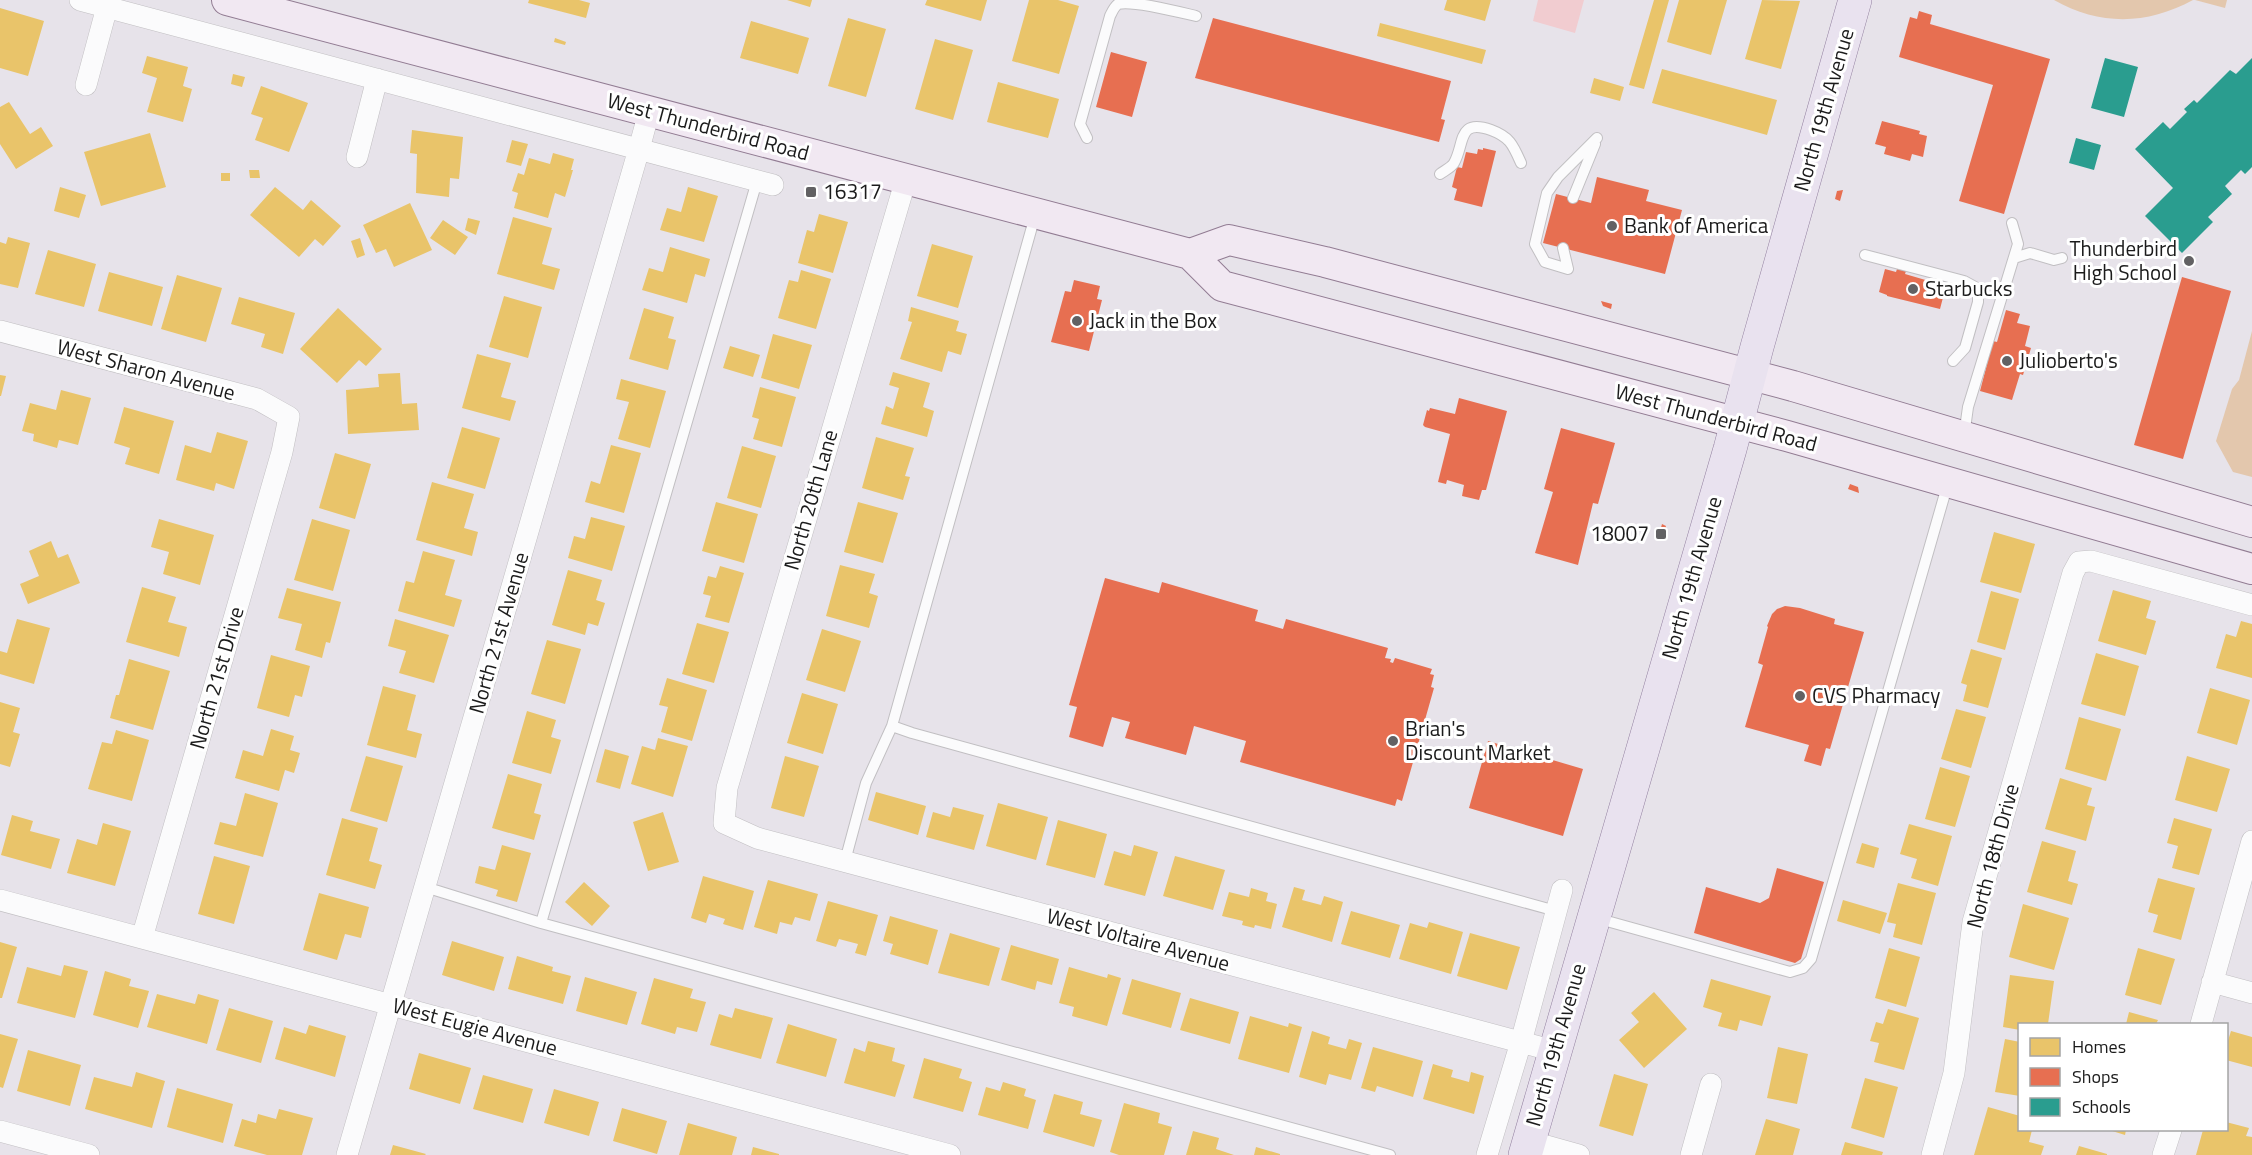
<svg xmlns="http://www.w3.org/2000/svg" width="2252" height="1155" viewBox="0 0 2252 1155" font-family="'Titillium Web',sans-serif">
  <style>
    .park { fill: #f1ccd0 }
    .pitch { fill: #e3c7ad }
    .homes { fill: #e9c46a }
    .shops { fill: #e76f51 }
    .schools { fill: #2a9d8f }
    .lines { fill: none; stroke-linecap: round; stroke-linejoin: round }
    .service-casing { stroke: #c1bfc2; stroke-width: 12 }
    .minor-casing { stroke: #c1bfc2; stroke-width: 22 }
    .secondary-casing { stroke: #927c93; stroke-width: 32 }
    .primary-casing { stroke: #9380a0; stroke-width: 34 }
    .service { stroke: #fbfbfc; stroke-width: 10 }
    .minor { stroke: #fbfbfc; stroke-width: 21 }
    .secondary { stroke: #f1e8f2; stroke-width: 30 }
    .primary { stroke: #e9e2ef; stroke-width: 33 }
    .poi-dot { fill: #626163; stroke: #fff; stroke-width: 2 }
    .labels { text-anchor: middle; stroke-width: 6; stroke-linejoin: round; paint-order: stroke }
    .street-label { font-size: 21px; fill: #1b1b1b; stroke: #fff }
    .poi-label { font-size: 21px; fill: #1b1b1b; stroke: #fff; text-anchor: start }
  </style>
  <rect width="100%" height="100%" fill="#e7e3ea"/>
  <path class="park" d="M1538,0H1584L1575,33L1533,21Z"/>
  <path class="pitch" d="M2054,0H2193C2147,25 2100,26 2054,0Z
    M2195,0H2227L2225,8Z
    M2252,331V477L2233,472L2216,441L2232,389L2239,380Z"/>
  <path class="homes" d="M529,0H579L590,3L586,18L528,3Z
    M787,0H812L810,7Z
    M927,0H987L981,21L925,5Z
    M1029,0H1058L1079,6L1059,74L1012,61Z
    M1447,0H1491L1485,21L1444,10Z
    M1654,0H1669L1644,89L1629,85Z
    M1679,0H1727L1711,55L1667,42Z
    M1762,0L1800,1L1781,69L1745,59Z
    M0,8L44,21L28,76L0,68Z
    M848,18L886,29L866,97L828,86Z
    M751,21L809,38L798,74L740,58Z
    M1380,23L1486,50L1482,64L1377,36Z
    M555,38L566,42L565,45L554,42Z
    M935,39L973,50L953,120L915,109Z
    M147,56L188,67L183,86L192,89L183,122L147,112L157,78L142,73Z
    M1662,69L1777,100L1767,135L1652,103Z
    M233,74L245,77L242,87L231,84Z
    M1594,78L1624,87L1620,101L1590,93Z
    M998,82L1059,99L1048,138L987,122Z
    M261,86L308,103L289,152L255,140L263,118L251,114Z
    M9,102L30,134L41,127L53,146L16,169L0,144V107Z
    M412,130L463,137L459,179L450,178L449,197L416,193L417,154L410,153Z
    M150,133L166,187L101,206L84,152Z
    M512,140L528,144L521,166L506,162Z
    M553,153L574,159L571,170H573L565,197L555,193L548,218L514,208L518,193L512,191L518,173L524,175L529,158L550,164Z
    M249,170H259L260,178H250Z
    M221,173H230V181H221Z
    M60,187L86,195L79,218L54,211Z
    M275,187L303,210L311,200L341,226L323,246L315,239L299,257L250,215Z
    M688,187L718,196L704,242L660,230L667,208L681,212Z
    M410,203L432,250L394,267L386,249L376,253L363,225Z
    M819,214L848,222L833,273L798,263L807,230L814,232Z
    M513,217L552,228L542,264L560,269L554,290L497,274Z
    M468,218L480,221L476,235L465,230Z
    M443,220L468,237L455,255L430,238Z
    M8,237L30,243L18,288L0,284V242L6,244Z
    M360,238L365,255L357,258L351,241Z
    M932,244L973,256L958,308L917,296Z
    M670,247L710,259L705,277L695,274L687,303L642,290L649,268L663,272Z
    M48,250L96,264L84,307L35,294Z
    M801,270L831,279L816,329L778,318L789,280L798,282Z
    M109,272L163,287L152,326L98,311Z
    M177,275L222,288L206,342L161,329Z
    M504,296L542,307L528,358L489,347Z
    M239,297L295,313L283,354L261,347L265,334L231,324Z
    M911,307L959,321L956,331L967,334L961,355L948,351L942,372L900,359L912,322L908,321Z
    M338,308L382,349L366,366L359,360L337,383L300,349Z
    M644,308L674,317L668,338L676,340L668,370L629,359Z
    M773,334L812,345L799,389L761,378Z
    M730,346L760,355L753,377L723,368Z
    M477,354L511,363L501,397L516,401L510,421L462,408Z
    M893,372L930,383L923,407L934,411L927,437L881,424L886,406L893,409L899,388L889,385Z
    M400,373L402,404L417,403L419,430L348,434L346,390L379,387L378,374Z
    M0,375L6,376L1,396H0Z
    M621,379L666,391L650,448L618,439L629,402L616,399Z
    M760,387L796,397L782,447L753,439L759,419L752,417Z
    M61,390L91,398L78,445L59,440L57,448L33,441L34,434L22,431L30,403L56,410Z
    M124,407L174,421L159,474L125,464L130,448L114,443Z
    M462,427L500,438L485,489L447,478Z
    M217,432L248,441L234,489L216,483L214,491L176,480L185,445L211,453Z
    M876,437L914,448L905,476L910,477L903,500L862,488Z
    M611,445L641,453L624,513L585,502L591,481L600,484Z
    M742,446L776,456L761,508L727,498Z
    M335,453L371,464L355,519L319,508Z
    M432,482L474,494L464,528L478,532L472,556L416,540Z
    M716,502L758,514L744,563L702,551Z
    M858,502L898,513L883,563L844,552Z
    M591,517L625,526L612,571L568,558L574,536L585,539Z
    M159,519L214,535L200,585L163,574L169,552L151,547Z
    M312,519L350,530L333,591L294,580Z
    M1994,532L2035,544L2021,593L1980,582Z
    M51,541L58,558L68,554L80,583L28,604L20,584L39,576L29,551Z
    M423,551L455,560L445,595L462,600L454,627L398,611L406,581L414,583Z
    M840,565L875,574L869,593L878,596L869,628L826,616Z
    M720,566L744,573L729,623L705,617L711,596L703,594L708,576L716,578Z
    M568,570L602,580L596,600L605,603L598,626L588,623L585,635L552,625Z
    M142,587L176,597L168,622L187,627L179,657L126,642Z
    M287,588L341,602L330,643L326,642L322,658L295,650L302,624L278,618Z
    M2113,590L2151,601L2146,618L2156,621L2146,655L2098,641Z
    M1991,591L2019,599L2005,650L1977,642Z
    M17,619L50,628L34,684L0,674V651L7,653Z
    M395,619L449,635L434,683L399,673L406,651L388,646Z
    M2241,621L2252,624V678L2216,668L2226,634L2236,637Z
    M697,623L729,632L714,683L682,674Z
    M822,629L861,641L845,692L806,680Z
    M547,640L581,649L565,704L531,694Z
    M1971,649L2002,658L1988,708L1963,701L1967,685L1961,683Z
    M2096,653L2139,666L2125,716L2081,704Z
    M271,655L310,666L302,697L295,695L289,717L257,708Z
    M129,659L170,671L153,730L110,718L116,695H119Z
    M667,678L707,690L692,741L661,732L668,707L659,705Z
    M383,686L416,695L407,730L422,734L416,758L367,745Z
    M2210,688L2250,700L2237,745L2197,733Z
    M802,693L838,704L823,754L787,743Z
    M0,702L20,708L13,732L20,734L10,767L0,764Z
    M1956,709L1986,717L1971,768L1941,759Z
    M527,711L556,720L551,737L561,740L551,774L512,763Z
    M2079,717L2121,729L2106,781L2065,769Z
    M271,729L294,736L290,750L300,753L294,773L285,770L279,791L235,778L243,750L263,756Z
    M116,730L149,740L132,801L88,789L102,742L112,744Z
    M658,738L688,746L673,797L631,784L642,746L655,750Z
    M605,749L629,756L620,789L596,782Z
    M366,756L403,766L387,822L350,811Z
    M785,756L819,766L804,817L771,808Z
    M2187,756L2230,769L2217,812L2175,800Z
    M1940,767L1970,776L1955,827L1925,819Z
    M508,774L542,784L534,813L541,815L534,840L492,828Z
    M2060,778L2092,788L2087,805L2095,807L2086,841L2045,829Z
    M876,792L926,806L918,835L868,820Z
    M245,793L278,803L263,857L214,844L220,822L236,826Z
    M998,803L1048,817L1036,860L986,846Z
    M953,807L984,815L974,850L926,837L933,812L950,817Z
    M663,812L679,862L648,871L633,822Z
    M12,815L33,821L30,831L60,839L51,869L1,855Z
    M342,818L378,828L369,861L382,865L375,889L326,875Z
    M2174,818L2212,829L2199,875L2172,868L2178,846L2167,843Z
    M1058,820L1107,834L1095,878L1046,865Z
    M103,823L131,831L115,886L67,873L77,839L97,845Z
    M1909,824L1952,836L1938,886L1911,878L1917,859L1900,854Z
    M2042,841L2076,851L2068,881L2078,884L2072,905L2027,892Z
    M1862,843L1879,848L1874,868L1856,863Z
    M502,845L531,853L517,902L496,896L498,890L475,883L479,866L495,870Z
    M1134,845L1158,852L1145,896L1104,885L1114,851L1131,856Z
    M214,856L250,866L234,924L198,914Z
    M1175,856L1225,870L1213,910L1163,896Z
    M703,876L754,891L743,930L723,924L725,919L709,914L706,923L691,918Z
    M2158,878L2195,888L2181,940L2153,932L2158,915L2148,912Z
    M768,880L818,894L810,921L795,917L792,925L780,922L777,934L754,927Z
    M584,882L610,906L592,926L565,902Z
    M1898,883L1936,893L1922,945L1893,937L1896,924L1887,922Z
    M1294,887L1305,890L1302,900L1321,905L1324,896L1343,902L1332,942L1282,927Z
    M1251,888L1268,893L1266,901L1277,904L1271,929L1255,925L1254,928L1242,925L1243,921L1222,916L1229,892L1249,897Z
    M319,893L369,907L361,938L345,934L337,960L303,950Z
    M1843,900L1887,913L1880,934L1837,921Z
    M828,901L878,915L866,956L855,953L858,944L839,939L836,947L816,941Z
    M2023,904L2069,918L2054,970L2009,957Z
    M1351,911L1400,925L1390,958L1341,944Z
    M890,916L938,930L928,965L890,954L893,944L883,941Z
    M1429,922L1463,932L1451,974L1399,959L1410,923L1427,928Z
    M950,933L1000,948L989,986L938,973Z
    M1470,933L1520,947L1507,990L1457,976Z
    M452,941L504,957L494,991L442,975Z
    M0,942L17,947L2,998H0Z
    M1011,945L1059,959L1052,985L1037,981L1035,990L1001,980Z
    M1889,948L1920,957L1906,1007L1875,998Z
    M2138,948L2175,959L2161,1005L2125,995Z
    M517,956L553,967L552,971L571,976L563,1004L508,989Z
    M64,965L88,971L75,1018L17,1003L27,967L61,976Z
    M1069,967L1107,978L1108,974L1121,978L1107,1026L1072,1016L1074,1007L1059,1003Z
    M105,971L131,979L129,986L149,991L138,1028L93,1015Z
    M2010,975L2054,981L2048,1024H2020V1030L2003,1027Z
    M585,977L637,992L627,1025L576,1011Z
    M654,978L693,989L690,998L706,1002L697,1032L677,1027L675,1034L641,1024Z
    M1132,979L1181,993L1171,1028L1122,1014Z
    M1711,979L1771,996L1762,1026L1740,1020L1737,1031L1718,1026L1722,1013L1703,1007Z
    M1654,992L1687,1029L1644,1068L1619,1040L1639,1022L1631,1013Z
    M157,994L195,1004L198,994L219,1000L207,1044L147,1027Z
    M1190,998L1239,1012L1230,1044L1180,1030Z
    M229,1008L273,1021L261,1063L216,1050Z
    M735,1008L773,1018L761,1059L710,1045L719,1014L732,1018Z
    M1888,1009L1919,1018L1904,1070L1874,1062L1879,1043L1870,1041L1876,1022L1883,1024Z
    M2129,1012L2158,1020L2156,1024H2126Z
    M1250,1016L1288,1027L1289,1023L1302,1027L1289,1073L1238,1059Z
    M788,1024L837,1039L826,1077L776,1063Z
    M309,1025L346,1036L335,1077L275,1059L284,1027L306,1034Z
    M1312,1031L1330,1037L1328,1044L1346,1049L1349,1039L1362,1043L1351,1080L1329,1074L1326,1085L1299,1077Z
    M2231,1031L2252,1037V1067L2226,1060V1047Z
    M0,1034L18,1039L3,1088L0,1087Z
    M2005,1039L2020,1042V1096L1995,1092Z
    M868,1041L895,1048L892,1061L905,1065L895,1097L844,1083L854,1048L865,1052Z
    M1373,1047L1423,1061L1413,1097L1377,1086L1375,1092L1361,1088Z
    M1778,1047L1808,1054L1797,1104L1767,1098Z
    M28,1050L81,1065L70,1106L17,1091Z
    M419,1053L471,1068L460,1104L409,1089Z
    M924,1058L962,1069L959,1078L972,1082L963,1112L913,1098Z
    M1433,1064L1453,1070L1451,1077L1469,1082L1471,1072L1484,1076L1474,1114L1423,1099Z
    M136,1072L165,1081L152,1128L85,1109L94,1077L132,1087Z
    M1614,1074L1648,1084L1633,1136L1599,1126Z
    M483,1075L533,1089L523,1123L473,1109Z
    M1865,1078L1898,1087L1884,1138L1851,1128Z
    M1003,1082L1026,1089L1024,1096L1036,1100L1028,1129L978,1115L986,1087L1000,1091Z
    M177,1088L233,1104L223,1143L167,1127Z
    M554,1089L599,1102L589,1136L544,1123Z
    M1054,1094L1083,1102L1080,1114L1102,1120L1094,1147L1043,1132Z
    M1124,1103L1160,1113L1158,1123L1172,1127L1164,1155H1119L1110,1152Z
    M1988,1107L2020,1116V1130H2032L2029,1142L2044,1146L2041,1155H1974Z
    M622,1108L667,1121L657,1154L613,1141Z
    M279,1109L313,1118L302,1155H267L234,1146L242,1119L256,1123L258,1114L276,1119Z
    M1766,1119L1800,1129L1793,1155H1755Z
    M2226,1122L2249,1128L2246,1136L2252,1137V1155H2196L2203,1130H2226Z
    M688,1123L737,1137L732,1155H679Z
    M2109,1130H2126L2125,1135Z
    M1193,1131L1219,1138L1216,1149L1234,1155H1186Z
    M1845,1142L1883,1152L1882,1155H1841Z
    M393,1145L426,1154L425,1155H390Z
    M2079,1146L2107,1154V1155H2076Z
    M753,1147L779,1154V1155H751Z
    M1256,1147L1280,1154V1155H1254Z"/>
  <path class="shops" d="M1919,11L1932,15L1930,24L2050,59L2004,214L1959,201L1993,85L1899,57L1910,17L1917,19Z
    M1213,18L1451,81L1441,119L1445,120L1439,142L1195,78Z
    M1111,52L1147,62L1132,117L1096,107Z
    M1882,121L1920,131L1919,134L1927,136L1923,157L1912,154L1910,161L1884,154L1886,147L1875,144Z
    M1483,148L1496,151L1482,207L1454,200L1457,189L1452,187L1457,167L1462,168L1466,152L1477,154L1478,149L1483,150Z
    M1597,177L1649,190L1646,201L1682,210L1665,274L1543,243L1556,194L1591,203Z
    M1843,190L1840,201L1835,199L1837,191Z
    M1885,269L1896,272L1897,269L1906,271L1905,274L1946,286L1940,309L1887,296V295L1879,292Z
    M2182,277L2231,291L2183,459L2134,445Z
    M1074,280L1100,286L1097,299L1102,300L1089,351L1051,342L1065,291L1071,292Z
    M1601,301L1612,304L1611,309L1603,306Z
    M2006,310L2020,314L2017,323L2030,326L2025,346L2031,348L2023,375L2020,374L2012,400L1980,391L1993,341L1997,342Z
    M1459,398L1507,411L1486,490H1482L1479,500L1462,496L1464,485L1447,480L1446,484L1438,482L1450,434L1425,427L1423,425L1427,410L1429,411L1430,408L1455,414Z
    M1561,428L1615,443L1598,504L1593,503L1578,565L1535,553L1553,492L1544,489Z
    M1850,484L1858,487L1859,493L1848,489Z
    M1662,524L1666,526L1663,536L1659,535Z
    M1105,578L1159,593L1162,582L1258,610L1255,621L1283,629L1286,619L1388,648L1385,658L1391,659L1390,662L1393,663L1395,658L1432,669L1430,674L1434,675L1431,687L1434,688L1402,801L1397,799L1395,806L1240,762L1246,741L1194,726L1186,755L1125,738L1130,722L1112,717L1103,747L1069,737L1077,707L1069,705Z
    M1785,606L1800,608L1835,619L1834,624L1864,632L1830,749L1826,748L1821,766L1804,761L1809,745L1745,727L1763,665L1758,663L1768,627L1767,626L1772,614L1777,609Z
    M1488,741L1583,769L1563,836L1469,808Z
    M1777,868L1824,882L1801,959L1795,963L1694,933L1706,887L1760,903L1769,898Z"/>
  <path class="schools" d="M2105,58L2138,67L2124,117L2091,108Z
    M2252,58V167L2245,174L2241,170L2225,186L2232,194L2208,217L2213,222L2182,253L2145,216L2173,188L2135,149L2163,122L2170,129L2187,112L2184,109L2194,100L2197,103L2230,70L2236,74Z
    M2076,138L2101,145L2094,170L2069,163Z"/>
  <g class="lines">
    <g class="service-casing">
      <path id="service" d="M1087,138L1080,124L1110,16C1112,12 1114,7 1118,4C1132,0 1179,12 1196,16
        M1440,174C1444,171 1452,167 1454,163C1465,144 1457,118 1491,130C1510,137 1513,145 1521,163
        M1573,198L1595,144
        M1563,248L1568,269L1545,262L1535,244L1547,193L1558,177L1597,138
        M1865,255L1964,281L1975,287L1978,293V302L1965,348L1953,361
        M2014,258L2030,253L2054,260L2062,258
        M1964,436L1968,407L2018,244L2012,223
        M892,726L912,733L1556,911
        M845,861L866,783L892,726L1035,216
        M425,887L541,923L1390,1155
        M1596,918L1790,972L1803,968L1811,959L1948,483
        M541,923L757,181"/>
    </g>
    <g class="minor-casing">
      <path id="minor" d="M80,0L773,185
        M86,85L107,7
        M357,157L377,79
        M906,179L727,788L724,823L757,838L1554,1051
        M0,331L257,399L289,417L282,452L142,938
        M0,900L950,1155
        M2212,982L2252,993
        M2201,1024L2252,841
        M0,1131L89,1155
        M1529,1141L1579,1155
        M347,1155L639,149L649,112
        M1487,1155L1521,1042L1562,890
        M1691,1155L1711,1084
        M1932,1155L1954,1073L1973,922L2073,573L2079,562L2091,561L2252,605
        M2163,1155L2171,1130"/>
    </g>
    <g class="secondary-casing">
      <path id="secondary" d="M227,0L1190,254L1222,286L1787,436L2252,569
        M1190,254L1229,240L1325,262L1793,386L2252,522"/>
    </g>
    <g class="primary-casing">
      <path id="primary" d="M1525,1155L1730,449L1757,347L1855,0"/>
    </g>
    <use href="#service" class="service"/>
    <use href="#minor" class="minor"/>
    <use href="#secondary" class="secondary"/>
    <use href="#primary" class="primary"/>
  </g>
  <g class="poi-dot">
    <rect x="805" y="186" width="12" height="12" rx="3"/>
    <circle cx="1612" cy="226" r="6"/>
    <circle cx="2189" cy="261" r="6"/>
    <circle cx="1913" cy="289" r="6"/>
    <circle cx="1077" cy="321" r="6"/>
    <circle cx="2007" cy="361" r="6"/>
    <rect x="1655" y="528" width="12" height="12" rx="3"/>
    <circle cx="1800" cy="696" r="6"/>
    <circle cx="1393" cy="741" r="6"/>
  </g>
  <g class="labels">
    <g class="street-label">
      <text transform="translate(1824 110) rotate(-74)" y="7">North 19th Avenue</text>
      <text transform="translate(708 127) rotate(15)" y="7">West Thunderbird Road</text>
      <text transform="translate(146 370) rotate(15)" y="7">West Sharon Avenue</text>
      <text transform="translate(1716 418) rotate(15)" y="7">West Thunderbird Road</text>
      <text transform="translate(811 500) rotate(-74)" y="7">North 20th Lane</text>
      <text transform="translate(1692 578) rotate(-74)" y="7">North 19th Avenue</text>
      <text transform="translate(499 633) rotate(-74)" y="7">North 21st Avenue</text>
      <text transform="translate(217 678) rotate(-74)" y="7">North 21st Drive</text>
      <text transform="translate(1993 856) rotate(-75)" y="7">North 18th Drive</text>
      <text transform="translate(1138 940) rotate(15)" y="7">West Voltaire Avenue</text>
      <text transform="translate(475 1027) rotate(15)" y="7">West Eugie Avenue</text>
      <text transform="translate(1556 1045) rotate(-74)" y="7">North 19th Avenue</text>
    </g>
    <g class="poi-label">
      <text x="823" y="199">16317</text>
      <text x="1624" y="233">Bank of America</text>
      <text x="2177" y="256" text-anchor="end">Thunderbird<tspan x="2177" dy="24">High School</tspan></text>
      <text x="1925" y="296">Starbucks</text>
      <text x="1089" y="328">Jack in the Box</text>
      <text x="2019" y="368">Julioberto's</text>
      <text x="1649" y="541" text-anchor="end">18007</text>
      <text x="1812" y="703">CVS Pharmacy</text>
      <text x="1405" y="736">Brian's<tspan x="1405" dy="24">Discount Market</tspan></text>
    </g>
  </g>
  <rect x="2018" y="1023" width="210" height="108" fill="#ffffff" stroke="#a4a4a4" stroke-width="1.5"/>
  <rect x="2030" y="1038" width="30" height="18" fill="#e9c46a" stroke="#a4a4a4" stroke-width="1.5"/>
  <text x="2072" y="1053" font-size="18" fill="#1b1b1b">Homes</text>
  <rect x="2030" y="1068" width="30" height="18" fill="#e76f51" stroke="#a4a4a4" stroke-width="1.5"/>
  <text x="2072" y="1083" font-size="18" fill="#1b1b1b">Shops</text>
  <rect x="2030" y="1098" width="30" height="18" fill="#2a9d8f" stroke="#a4a4a4" stroke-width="1.5"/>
  <text x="2072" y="1113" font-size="18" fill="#1b1b1b">Schools</text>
</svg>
